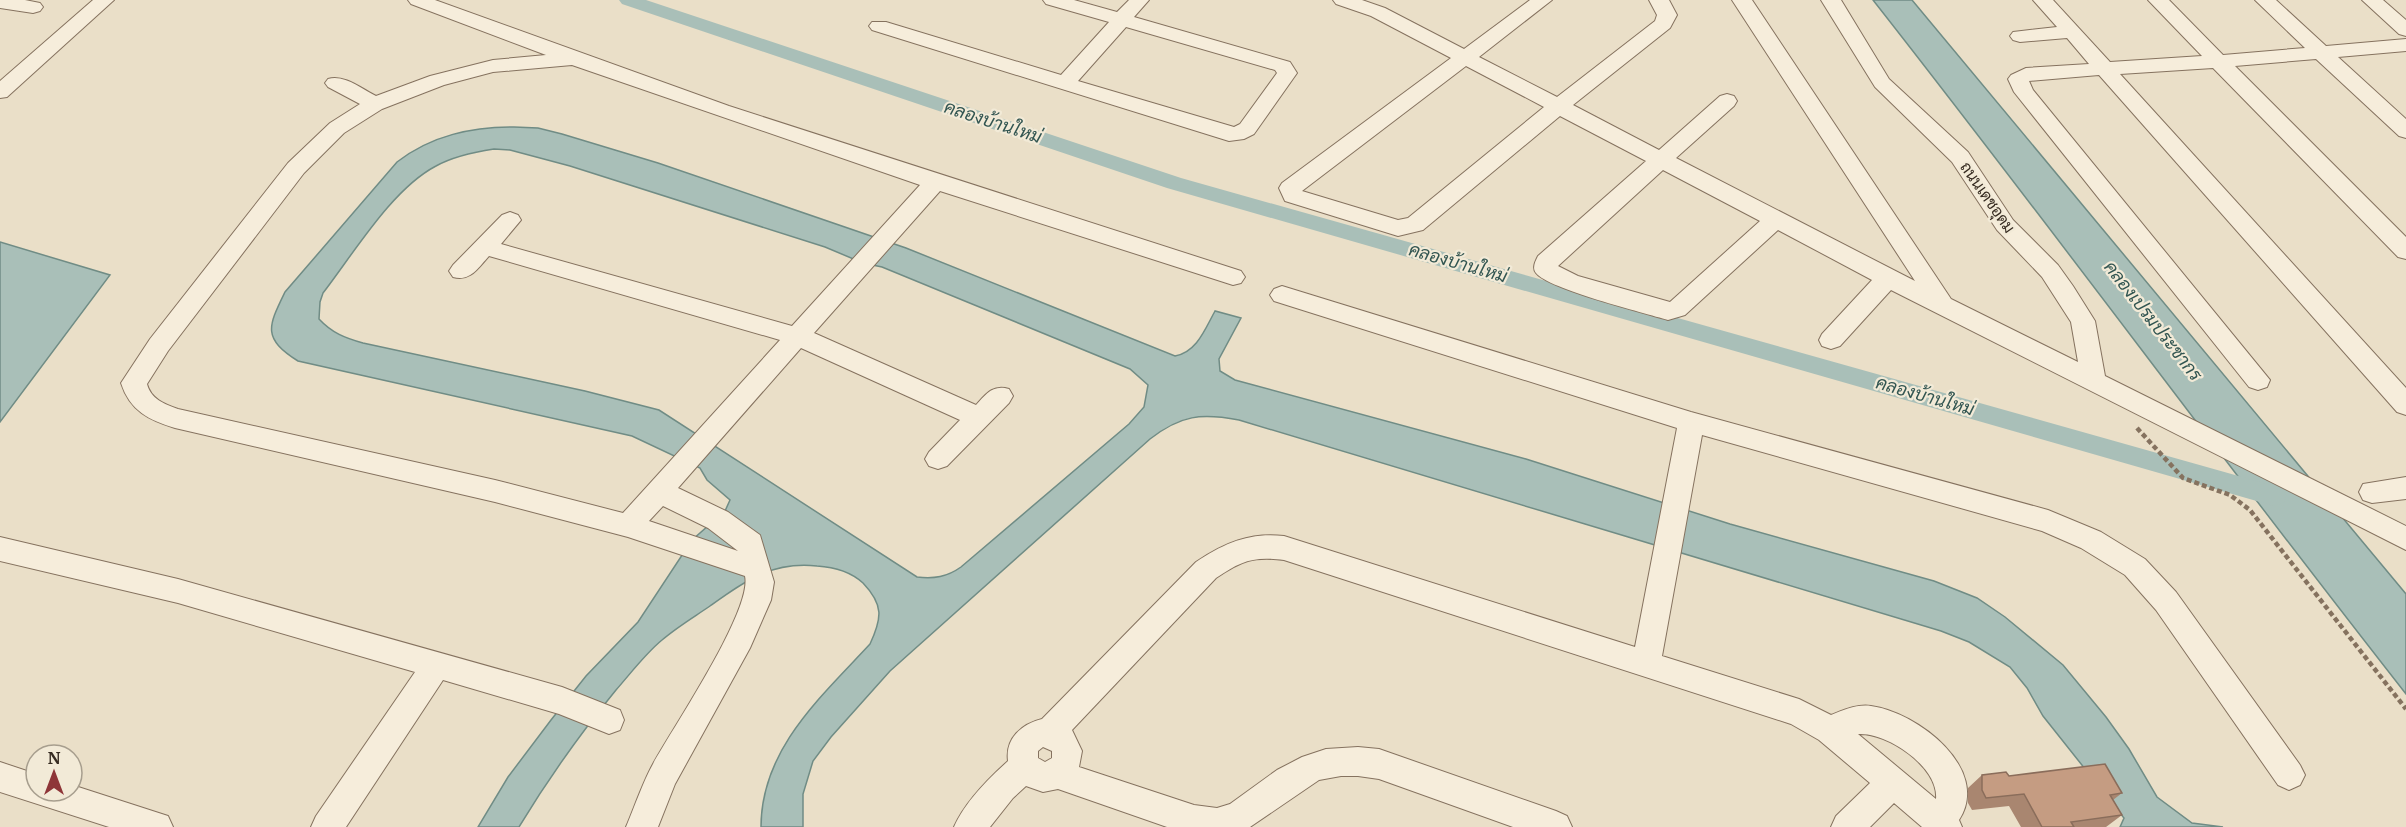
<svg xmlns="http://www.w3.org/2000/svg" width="2406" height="827" viewBox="0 0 2406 827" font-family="Merriweather,Sarabun,serif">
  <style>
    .water { fill: #a9bfb8; stroke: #708c85; stroke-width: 1.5; fill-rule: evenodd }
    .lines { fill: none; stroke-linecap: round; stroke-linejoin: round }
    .canal { fill: #a9bfb8; fill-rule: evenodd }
    .minor-casing { stroke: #85725f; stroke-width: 2 }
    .path { stroke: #85725f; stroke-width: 4.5; stroke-dasharray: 5 3; stroke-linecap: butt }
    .minor { fill: #f6eddb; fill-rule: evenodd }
    .wall { fill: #a98670 }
    .building { fill: #c59c82; stroke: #8a6d5b; stroke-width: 1.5 }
    .labels { text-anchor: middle; stroke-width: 4.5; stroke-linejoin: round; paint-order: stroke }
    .street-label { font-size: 16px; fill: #362b21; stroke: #f2ead7 }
    .water-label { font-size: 18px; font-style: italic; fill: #325551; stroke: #f2ead7 }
  </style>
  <rect width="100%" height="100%" fill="#eadfc8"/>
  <path class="water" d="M1873,0H1912L2406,594V694C2226,465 2053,229 1873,0Z
    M514,127L538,128L562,134L658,163L906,248L1175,356C1197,352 1205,329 1215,311L1241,318L1219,359L1220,371L1235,380L1526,459L1730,524L1934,581L1977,598L2005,617L2063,665L2106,717L2129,749L2157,797L2192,823L2223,827H2120L2124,818L2043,716L2027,688L2010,667L1969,642L1941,631L1239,420C1201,413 1181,415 1150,439L890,671L831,737L813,761L803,794V827H761C761,749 821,697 870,644C882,618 884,605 863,583C851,572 833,567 817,566C772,561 745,581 710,606C694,617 677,627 662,640C645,654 631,673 616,690C580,734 548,779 519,827H478L508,777L551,720L586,676L638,622L692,540L725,511L730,500L707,480L700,468L632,436L298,361C262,338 268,327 285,292L397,162C432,135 472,127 514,127ZM494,149L510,150L570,166L825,247L863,263L882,267L1130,369L1148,385L1144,407L1129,424L961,567C947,577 934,579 917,577L659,410L585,391L363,343C345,338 332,333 319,319L320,302L323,293C354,253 392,189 436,166C454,156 474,152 494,149Z
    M0,242L110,275L0,422Z"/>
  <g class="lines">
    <path class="canal" d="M619,0H646L1181,178L2274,486L2283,489L2287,496L2283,503L2274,506L1167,188L622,4Z"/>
    <g class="minor-casing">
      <path id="minor" d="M0,0H25L40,3L43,7L40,11L33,13L0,8Z
        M93,0H114L7,97L0,98V81Z
        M408,0H435L729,106L1241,271L1245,277L1241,283L1233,285L940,191L814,333L976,405C986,394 993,384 1009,389L1013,396L1009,403L947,466L938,469L929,466L925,459L929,452L960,420L801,348L678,488L728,512L760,535L774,582L771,600L750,648L675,784L658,827H626C635,806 642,784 653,764C672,729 753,610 745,576L628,537L495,502L175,428C149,420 130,411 121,383L150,339L288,163L330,123L360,104L328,87L325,83L328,79C344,74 362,89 376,96L430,76L493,60L546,55L411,4ZM572,65L920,185L792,326L501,244L521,220L518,215L510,212L502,215L453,265L449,271L453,277C470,282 478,268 489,256L780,340L623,513L495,480L178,409C164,404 151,399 147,384L168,351L304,173L344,133L382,109L444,85L493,72ZM663,506L708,528L738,551L649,521Z
        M1043,0H1074L1117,12L1129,0H1149L1134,17L1290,62L1297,73L1254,134L1244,139L1229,141L872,30L869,26L872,22H886L1061,75L1109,22L1046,4ZM1126,27L1275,70L1277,73L1240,124L1234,127L1078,81Z
        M1333,0H1362L1385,8L1464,49L1530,0H1552L1479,57L1557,97L1655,21L1657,15L1649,0H1669L1677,15L1670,28L1573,105L1659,150L1720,96L1727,94L1734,96L1737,101L1734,106L1676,158L1915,281L1732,0H1752L1951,299L2078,362L2071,322L2042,277L1997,230L1952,162L1875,87L1821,0H1841L1889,79L1968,152L2013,220L2058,265L2073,286L2095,321L2105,376L2406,526V550L1891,290L1840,346L1831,349L1822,346L1819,340L1822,334L1872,280L1778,230L1685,315L1668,320C1645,313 1548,289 1536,273C1532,268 1535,262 1538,256L1646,161L1560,116L1423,230L1398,236L1285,201L1279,188L1282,183L1451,58L1371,16L1336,4ZM1466,66L1544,107L1408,218L1398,220L1302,191ZM1663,170L1760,221L1670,302L1578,276L1558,266Z
        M2033,0H2053L2110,62L2202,56L2148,0H2169L2223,55L2305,48L2255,0H2276L2326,46L2406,39V51L2338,57L2406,119V138L2399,136L2316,59L2235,66L2406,237V259L2398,257L2213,68L2120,74L2406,388V415L2397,412L2099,75L2029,81L2033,90L2270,380L2267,387L2258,390L2249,387L2014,92L2008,79L2011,75L2026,68L2089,64L2067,38L2020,42L2013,40L2010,36L2013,32L2057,27Z
        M2362,0H2383L2406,20V36L2399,34Z
        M1282,286L1691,412L2048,510L2101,532L2145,559L2176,592L2300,765L2305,775L2300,785L2289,790L2278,785L2156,610L2125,575L2081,548L2042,531L1702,435L1662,656L1799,699L1831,715C1844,710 1857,704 1871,706C1917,712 1992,769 1959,820L1962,827H1922L1894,803L1870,827H1831L1836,816L1870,783L1819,740L1791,724L1284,560C1253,556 1241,561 1216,578L1072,730L1082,751L1079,767L1194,805L1217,808L1230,804L1277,770L1302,757L1326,749L1358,747L1379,749L1556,811L1567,816L1572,827H1513L1379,779L1358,776H1341L1319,780L1250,827H1167L1058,789L1043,792L1026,786L1013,798L990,827H954C965,802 988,779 1008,761C1005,738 1022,724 1042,719L1196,562C1224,543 1250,532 1284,536L1635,647L1677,428L1274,301L1270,295L1274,289ZM1858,734C1887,732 1939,767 1936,799ZM1043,747L1052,751V758L1045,762L1038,758V751Z
        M2406,477V499L2372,503L2363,500L2359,492L2363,484Z
        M0,537L178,579L562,687L620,710L624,720L620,730L609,734L559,714L443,680L346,827H311L316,816L415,672L178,603L0,561Z
        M0,762L36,774V791H72V785L168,816L173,827H109L0,792Z"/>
    </g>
    <path class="path" d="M2137,428L2183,478L2230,495L2250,510L2406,709"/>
    <use href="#minor" class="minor"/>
  </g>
  <path class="wall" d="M1982,775L2009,776L2122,793L2113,800L2122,815L2106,827H2021L2009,806L1972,810L1968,803V788Z"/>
  <path class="building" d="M2105,764L2122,793L2110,795L2122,815L2071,822L2074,827H2042L2024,794L1986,798L1982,790V775L2006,772L2009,776Z"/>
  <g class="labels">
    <g class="street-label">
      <text transform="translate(1988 197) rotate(55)" y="6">ถนนเดชอุดม</text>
    </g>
    <g class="water-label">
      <text transform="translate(993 122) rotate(18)" y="6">คลองบ้านใหม่</text>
      <text transform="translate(1458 263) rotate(16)" y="6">คลองบ้านใหม่</text>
      <text transform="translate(2153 321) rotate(52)" y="6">คลองเปรมประชากร</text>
      <text transform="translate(1925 396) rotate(16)" y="6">คลองบ้านใหม่</text>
    </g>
  </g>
  <g transform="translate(54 773)"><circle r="28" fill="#f2ead7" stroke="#a79e8e" stroke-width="1.5"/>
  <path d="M0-4.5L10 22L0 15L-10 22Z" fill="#8e3538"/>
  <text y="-9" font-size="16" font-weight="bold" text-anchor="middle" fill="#362b21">N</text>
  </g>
</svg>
